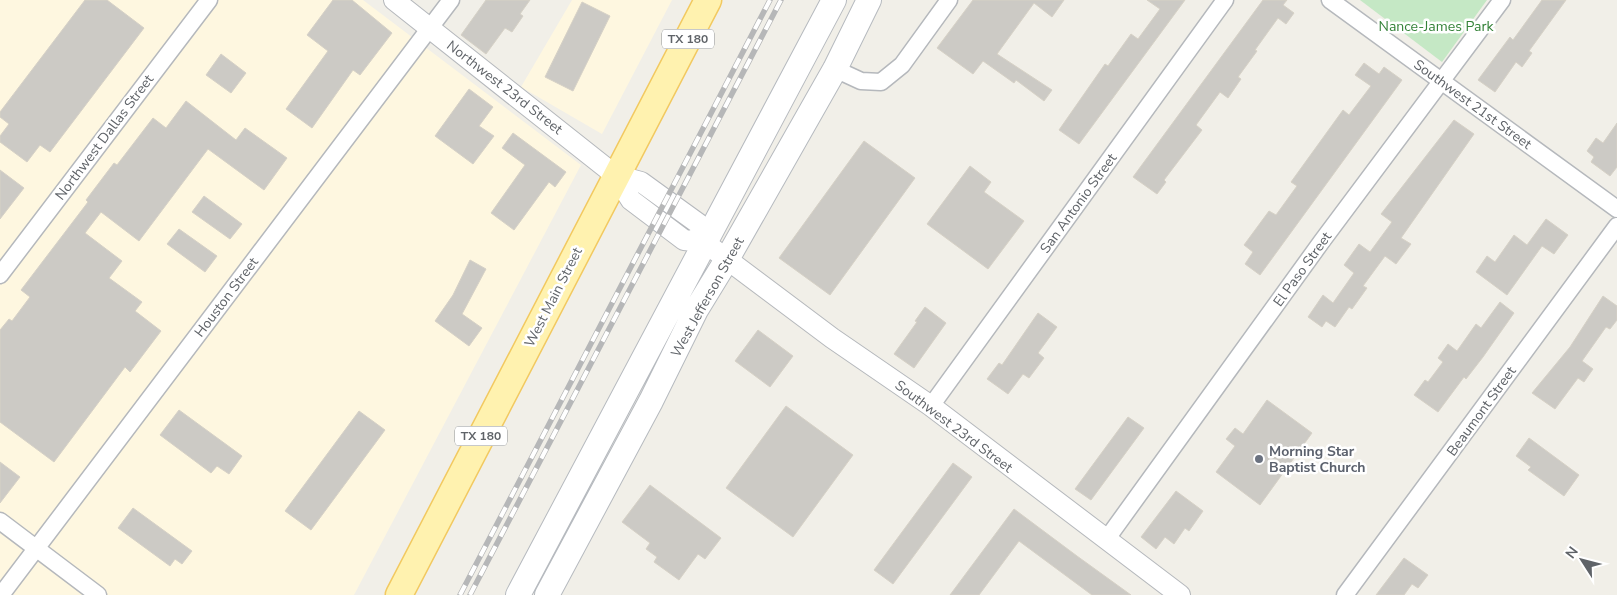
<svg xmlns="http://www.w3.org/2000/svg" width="1617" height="595" viewBox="0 0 1617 595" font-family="'Nunito Sans',sans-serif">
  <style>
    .commercial { fill: #fef7e0 }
    .green { fill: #c5e8c5 }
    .building { fill: #cccac5; stroke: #d6d1c6 }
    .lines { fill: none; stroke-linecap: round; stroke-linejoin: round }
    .minor-casing { stroke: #b5b8bc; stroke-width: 19 }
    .tertiary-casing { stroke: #b5b8bc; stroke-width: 22 }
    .secondary-casing { stroke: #b6babf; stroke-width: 26 }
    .primary-casing { stroke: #f2c960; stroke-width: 29 }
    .minor { stroke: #fff; stroke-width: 16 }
    .tertiary { stroke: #fff; stroke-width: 20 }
    .secondary { stroke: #fff; stroke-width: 24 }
    .primary { stroke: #fff2af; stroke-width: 26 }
    .rail-casing { stroke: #b6b7b8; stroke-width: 5.5 }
    .rail { stroke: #fff; stroke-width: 4; stroke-dasharray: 11; stroke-linecap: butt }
    .worship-dot { fill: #6b7280; stroke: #fff; stroke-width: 2 }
    .labels { text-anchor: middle; stroke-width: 5; stroke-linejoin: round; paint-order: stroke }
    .shield { fill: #fff; stroke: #8f9295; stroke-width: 1 }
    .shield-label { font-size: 12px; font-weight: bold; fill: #5f6368 }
    .park-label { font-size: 14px; fill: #348238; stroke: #fff }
    .street-label { font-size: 14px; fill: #5f6368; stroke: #fff }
    .worship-label { font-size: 14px; font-weight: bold; fill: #5b616d; stroke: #fff; text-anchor: start }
  </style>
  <rect width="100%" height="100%" fill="#f1efe8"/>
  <path class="commercial" d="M0,0H363L581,165L354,595H0Z
    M572,0H672L602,134L521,87Z"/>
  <path class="green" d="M1360,0H1487L1442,62Z"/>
  <path class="building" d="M85,0H107L144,28L50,152L40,145L27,162L0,142V136L9,124L0,117V112Z
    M333,0H352L392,33L360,75L353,70L312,128L286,109L328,51L307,35Z
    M486,0H530L520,14L523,16L512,32L505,28L486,54L461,35Z
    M973,0H1064L1052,17L1034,3L997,54L1052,90L1044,101L1016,80L1014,83L983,61L973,74L937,48Z
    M1147,0H1185L1079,144L1059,130L1105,64L1108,66L1131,34L1138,39L1160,9Z
    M1263,0H1287L1283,5L1294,13L1286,24L1278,18L1255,50L1257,51L1238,77L1241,79L1228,98L1220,92L1196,125L1202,130L1164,180L1166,182L1157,194L1133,177Z
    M1542,0H1566L1529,51L1532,53L1522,67L1516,62L1495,92L1478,80L1510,37L1513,40Z
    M582,2L610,16L573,91L545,77Z
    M221,54L246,73L231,93L206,75Z
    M1364,63L1379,74L1384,67L1402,80L1260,275L1245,264L1253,252L1244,245L1269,211L1276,215L1297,186L1291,182L1343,110L1349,115L1371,86L1355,75Z
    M469,89L493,107L479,126L494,136L473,164L435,136Z
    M186,101L236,140L245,128L287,158L264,190L208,149L139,241L101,212L85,233L122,261L109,278L142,302L135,311L161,331L130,372L125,367L54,462L0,422V330L9,319L12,321L30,297L21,290L88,202L86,200L114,163L117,165L153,118L166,128Z
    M1454,120L1474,134L1401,238L1411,244L1396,264L1385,256L1363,286L1367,288L1352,309L1349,307L1335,327L1326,321L1322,327L1308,317L1323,295L1333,303L1354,273L1344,265L1359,244L1370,252L1392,222L1381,214Z
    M1617,123V167L1610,176L1591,162L1594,157L1587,151L1596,138L1603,143Z
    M513,133L566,172L555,187L549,182L514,230L491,213L525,165L502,148Z
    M864,141L915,178L830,295L779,258Z
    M970,166L991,182L984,192L1024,221L988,269L927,224Z
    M0,170L24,188L0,219Z
    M204,196L242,224L230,239L192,212Z
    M1546,219L1568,235L1554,254L1542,246L1507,295L1476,272L1487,256L1495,262L1514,235L1527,245Z
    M179,229L217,256L205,272L167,244Z
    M470,260L486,269L462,314L482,328L469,346L435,321L453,295Z
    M1603,296L1617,306V320L1610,329L1606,327L1582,361L1593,369L1584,382L1578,378L1555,409L1532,393L1570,347Z
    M1500,302L1514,313L1483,357L1466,379L1464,377L1438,412L1414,395L1425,380L1428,382L1443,362L1438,358L1448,344L1457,351L1476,324L1481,328Z
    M925,307L946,323L914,368L894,354L917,322L915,321Z
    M1038,313L1057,327L1038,353L1044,358L1029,378L1023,374L1008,394L987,379L999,363L1002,365Z
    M758,330L793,356L770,387L735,361Z
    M1267,400L1312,433L1260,505L1216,472L1235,446L1226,439L1235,428L1243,434Z
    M786,406L853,455L793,537L726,488Z
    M179,410L242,456L229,474L217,466L211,473L160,435Z
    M359,411L385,430L311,530L285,511Z
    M1128,417L1144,428L1091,500L1075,489Z
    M1529,438L1579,475L1564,496L1528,470L1531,467L1516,456Z
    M0,462L20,477L0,503Z
    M953,463L972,477L893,584L874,570Z
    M650,485L721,538L705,559L698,554L679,580L654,562L657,557L646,549L650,543L622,522Z
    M1176,491L1203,511L1189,531L1185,528L1174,544L1165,537L1156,549L1141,537Z
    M133,508L192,551L182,564L175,559L170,566L118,528Z
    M1014,509L1077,556L1131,595H1092L1019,541L979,595H950Z
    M1404,558L1428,575L1418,588L1412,584L1404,595H1376Z"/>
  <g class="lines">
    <g class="minor-casing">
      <path id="minor" d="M1330,0L1617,209
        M835,69L861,81L881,82L902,65L949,0
        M0,275L209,0
        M931,406L1225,0
        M0,521L98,595
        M1106,540L1322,241L1502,0
        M1,595L451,0
        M1345,595L1617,226"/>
    </g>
    <g class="tertiary-casing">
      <path id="tertiary" d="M394,0L615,175L631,200L684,240L704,242L832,338L931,406L1180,595
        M615,175L641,182L699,224L704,242"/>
    </g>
    <g class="secondary-casing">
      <path id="secondary" d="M518,595L834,0
        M547,595L651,401L696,310L726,261L835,69L869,0"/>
    </g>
    <g class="primary-casing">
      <path id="primary" d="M399,595L708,0"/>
    </g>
    <use href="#minor" class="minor"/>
    <use href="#tertiary" class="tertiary"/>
    <use href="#secondary" class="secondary"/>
    <use href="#primary" class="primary"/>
    <g class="rail-casing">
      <path id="rail" d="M460,595L770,0
        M470,595L781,0"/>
    </g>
    <use href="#rail" class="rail"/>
  </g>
  <circle class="worship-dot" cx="1259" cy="459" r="5"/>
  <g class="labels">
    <g class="shield">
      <rect x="662" y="29.5" width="52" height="19" rx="4"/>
      <rect x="455" y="426.5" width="52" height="19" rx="4"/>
    </g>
    <g class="shield-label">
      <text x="688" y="43">TX 180</text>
      <text x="481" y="440">TX 180</text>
    </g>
    <g class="park-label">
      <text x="1436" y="31">Nance-James Park</text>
    </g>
    <g class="street-label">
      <text transform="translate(505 87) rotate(38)" y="5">Northwest 23rd Street</text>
      <text transform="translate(1473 104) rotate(36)" y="5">Southwest 21st Street</text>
      <text transform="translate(104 137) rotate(-53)" y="5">Northwest Dallas Street</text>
      <text transform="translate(1078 203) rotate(-54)" y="5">San Antonio Street</text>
      <text transform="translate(1302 269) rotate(-54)" y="5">El Paso Street</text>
      <text transform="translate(226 297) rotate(-53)" y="5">Houston Street</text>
      <text transform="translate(553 297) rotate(-63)" y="5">West Main Street</text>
      <text transform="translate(707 297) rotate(-61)" y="5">West Jefferson Street</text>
      <text transform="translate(1481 411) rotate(-54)" y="5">Beaumont Street</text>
      <text transform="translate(954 426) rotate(37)" y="5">Southwest 23rd Street</text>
    </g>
    <g class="worship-label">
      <text x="1269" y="456">Morning Star<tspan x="1269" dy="16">Baptist Church</tspan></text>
    </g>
  </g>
  <g transform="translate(1582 560) rotate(306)" stroke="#ffffff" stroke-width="4" paint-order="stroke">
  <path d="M0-4L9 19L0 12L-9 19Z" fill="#5f6368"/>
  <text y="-8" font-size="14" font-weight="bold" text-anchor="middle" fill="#5f6368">N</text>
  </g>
</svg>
